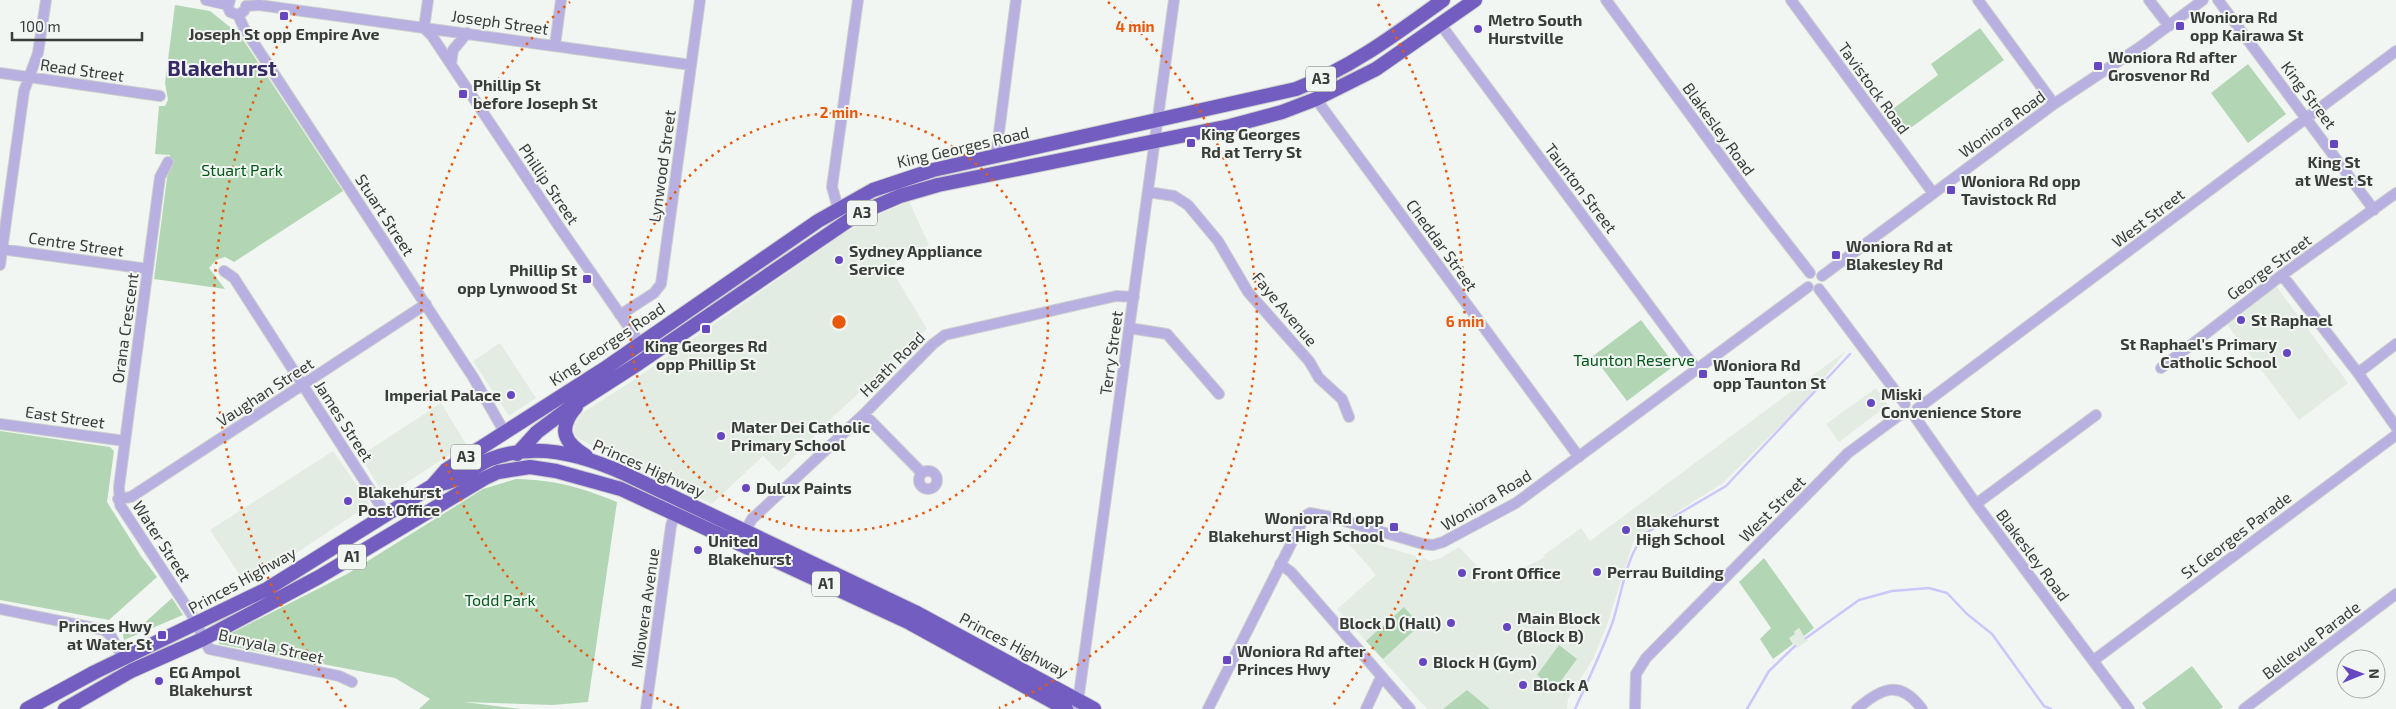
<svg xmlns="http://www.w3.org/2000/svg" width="2396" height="709" viewBox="0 0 2396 709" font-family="'Exo 2',sans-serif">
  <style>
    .built { fill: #e3ece3 }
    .green { fill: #b2d6b4 }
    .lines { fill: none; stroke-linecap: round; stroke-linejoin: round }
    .stream { stroke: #cdc6fa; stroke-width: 2.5 }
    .minor-casing { stroke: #cdd1cd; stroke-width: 12 }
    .highway-casing { stroke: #cdd1cd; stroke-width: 16 }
    .minor { stroke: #b7b0e0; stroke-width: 10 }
    .highway { stroke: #735dc1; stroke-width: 14 }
    .ring { fill: none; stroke: #e8590c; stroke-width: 2.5; stroke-dasharray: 2.5 5 }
    .poi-dot { fill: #6747c0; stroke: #f2f6f2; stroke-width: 2 }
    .labels { text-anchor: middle; stroke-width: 4; stroke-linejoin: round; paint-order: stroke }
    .shield { fill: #f2f6f2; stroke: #717471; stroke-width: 1 }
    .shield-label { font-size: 15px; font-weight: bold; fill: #3a3c3a }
    .poi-label { font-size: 16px; font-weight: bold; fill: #3a3c3a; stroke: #f2f6f2; text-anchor: start }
    .street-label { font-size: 16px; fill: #3a3c3a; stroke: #f2f6f2 }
    .park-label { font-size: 16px; fill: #005719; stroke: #f2f6f2 }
    .district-label { font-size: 21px; font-weight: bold; fill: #372965; stroke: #f2f6f2 }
    .centre { fill: #e8590c; stroke: #f2f6f2; stroke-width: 2.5 }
    .ring-label { font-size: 15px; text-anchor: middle; font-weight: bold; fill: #e8590c; stroke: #f2f6f2; stroke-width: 4; stroke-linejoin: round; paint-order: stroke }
  </style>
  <rect width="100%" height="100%" fill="#f2f6f2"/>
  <path class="built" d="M909,201L929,245L890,267L927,329L834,416L779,472L763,456L712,504L623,462L578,438L574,433L575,424L582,413L635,379L843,234L871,218Z
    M2276,286L2348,383L2299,420L2226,323Z
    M500,343L536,398L509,416L473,361Z
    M1847,350L1807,399L1723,483L1645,532L1638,538L1639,535L1636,534L1607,625L1593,659L1568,699L1567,709H1427L1337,609L1376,575L1339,533L1416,556V559L1422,560L1423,558L1431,561L1441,558L1459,547L1493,583L1545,557L1544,555L1581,528L1590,541Z
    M1876,388L1888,405L1839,442L1826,424Z
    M441,403L466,444L386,496L384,495L360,456Z
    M333,451L370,504L247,586L210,530Z
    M1799,628L1808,641L1797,648L1789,638Z"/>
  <path class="green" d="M175,5L210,11L240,35L343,191L234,262L225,257L216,260L209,268L225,289L154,279L170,155L155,154L159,106H165L168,100L165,83Z
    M1980,28L2004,60L1905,132L1890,111L1938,75L1931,64Z
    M2248,64L2286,114L2248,143L2211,93Z
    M1641,320L1675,365L1627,401L1593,356Z
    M0,431L110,447L114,451L107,502L141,556L157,577L109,620L0,600Z
    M516,479C556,480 580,487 617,502L588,702L553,705L464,702L521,709H419L430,699L395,678L219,644L218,640L347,574L483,489Z
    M1764,558L1814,628L1804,636L1799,628L1794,632L1795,634L1789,638L1793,644L1773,659L1760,639L1771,628L1739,582Z
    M172,598L183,615L124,640L123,635L126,630L131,635Z
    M1404,607L1420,625L1383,659L1366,641Z
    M1559,645L1577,659L1555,689L1537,675Z
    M2192,666L2223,707L2220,709H2146L2142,703Z
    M1467,690L1490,709H1443Z"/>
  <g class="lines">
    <path class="stream" d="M1806,638L1859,600L1892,591L1929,588L1947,593L1967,614L1992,634L2044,706L2051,709
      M1575,709C1588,681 1601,653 1612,624C1622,595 1625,556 1646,533L1726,486L1850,354
      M1747,709L1769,671L1795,646"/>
    <g class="minor-casing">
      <path id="minor" d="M206,0L228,5
        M230,0L228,7L230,12L238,15L244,11
        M1606,0L1747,192L1810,273
        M1791,0L1933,193
        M1978,0L2054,104
        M2149,0L2169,26
        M2218,0L2374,210
        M246,6L259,5L691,65
        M238,15L244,28L473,377L505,433
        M1441,25L1697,370
        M424,28L432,36L558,225L644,349
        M424,28L428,0
        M555,45L561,0
        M451,64L453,50L467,33
        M0,73L160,96
        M1316,99L1579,457
        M996,156L1016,0
        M168,162L160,177L119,487L120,505L192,615L209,649L339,676L352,682
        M1148,192L1174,196L1188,205L1218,241L1248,292L1309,361L1319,378L1342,399L1349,417
        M838,208L832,187L858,0
        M0,249L148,269
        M0,265L24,91L38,53L46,0
        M224,271L234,278L387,516
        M2282,275L2358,373L2396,427
        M1822,276L2054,104L2140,47L2203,0
        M1819,289L1905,404
        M620,315L654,293L661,284L700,0
        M1129,328L1167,334L1219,394
        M2161,368L2282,275L2396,193
        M2358,373L2396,344
        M1917,409L2396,51
        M864,414L922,473
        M1915,417L1976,504L2129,709
        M0,424L125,441
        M919 480a9 9 0 1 1 18 0a9 9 0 1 1-18 0Z
        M118,499L131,497L426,304
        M1976,504L2096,415
        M743,535L752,519L864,414L933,344L945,335L1116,296L1134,297
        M1280,564L1291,572L1410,709
        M0,609L104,630L111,636L123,658
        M2094,660L2396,435
        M646,709L671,526L675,512
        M1077,709L1174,0
        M1208,709L1305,516L1310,513L1331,517L1423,544L1433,545L1443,542L1516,503L1808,287
        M1366,709L1381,677
        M1635,709L1636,674L1646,658L1848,453L1901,414
        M1857,709C1881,688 1900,679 1922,709
        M2244,709L2396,594"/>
    </g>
    <g class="highway-casing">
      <path id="highway" d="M576,407C558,428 563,442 586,456
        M517,454L537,432L569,408L639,363L858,214L900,196L938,185L1230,126L1282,112L1316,99L1376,69L1475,0
        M432,486L446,470L604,369L818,221L873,190L933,170L1296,89C1351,68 1396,34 1443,0
        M27,709L95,672L267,589L432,486C439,484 447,483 454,480C467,474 478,464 491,459C536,442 579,454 621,472L915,612L1094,709
        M65,709L131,671L203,639L319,577L485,478L498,472L530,467L556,471L621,489L910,623L1066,709"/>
    </g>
    <use href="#minor" class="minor"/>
    <use href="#highway" class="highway"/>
  </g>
  <g class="ring">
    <circle cx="839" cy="322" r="209"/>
    <path d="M679 708A418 418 0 0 1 570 2M1108 2A418 418 0 0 1 999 708"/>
    <path d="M346 707A626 626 0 0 1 300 4M1378 4A626 626 0 0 1 1332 707"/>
  </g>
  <g class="poi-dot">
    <rect x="279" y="11" width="10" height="10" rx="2.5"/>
    <rect x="2175" y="21" width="10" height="10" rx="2.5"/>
    <circle cx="1478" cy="29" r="5"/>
    <rect x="2093" y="61" width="10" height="10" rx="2.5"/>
    <rect x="458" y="89" width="10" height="10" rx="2.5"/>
    <rect x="1186" y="138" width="10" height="10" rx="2.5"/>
    <rect x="2329" y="139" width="10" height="10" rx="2.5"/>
    <rect x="1946" y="185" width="10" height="10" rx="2.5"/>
    <rect x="1831" y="250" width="10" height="10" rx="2.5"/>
    <circle cx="839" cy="260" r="5"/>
    <rect x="582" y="274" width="10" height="10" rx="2.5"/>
    <circle cx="2241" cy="320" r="5"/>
    <rect x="701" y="324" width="10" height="10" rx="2.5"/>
    <circle cx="2287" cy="353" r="5"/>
    <rect x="1698" y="369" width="10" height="10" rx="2.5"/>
    <circle cx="511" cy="395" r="5"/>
    <circle cx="1871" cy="403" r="5"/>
    <circle cx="721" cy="436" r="5"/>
    <circle cx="746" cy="488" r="5"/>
    <circle cx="348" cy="501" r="5"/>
    <rect x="1389" y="522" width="10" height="10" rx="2.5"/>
    <circle cx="1626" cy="530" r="5"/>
    <circle cx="698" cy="550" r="5"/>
    <circle cx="1597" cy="572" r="5"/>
    <circle cx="1462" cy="573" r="5"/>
    <circle cx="1451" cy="623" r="5"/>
    <circle cx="1507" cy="627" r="5"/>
    <rect x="157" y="630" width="10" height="10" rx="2.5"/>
    <rect x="1222" y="655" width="10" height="10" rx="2.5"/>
    <circle cx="1423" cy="662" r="5"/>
    <circle cx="159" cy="681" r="5"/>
    <circle cx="1523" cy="685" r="5"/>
  </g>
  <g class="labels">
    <g class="shield">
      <rect x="1306" y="66.5" width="30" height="25" rx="4"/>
      <rect x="847" y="200.5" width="30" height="25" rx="4"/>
      <rect x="451" y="444.5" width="30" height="25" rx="4"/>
      <rect x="338" y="544.5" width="28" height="25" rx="4"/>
      <rect x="812" y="571.5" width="28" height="25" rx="4"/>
    </g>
    <g class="shield-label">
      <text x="1321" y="84">A3</text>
      <text x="862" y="218">A3</text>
      <text x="466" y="462">A3</text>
      <text x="352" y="562">A1</text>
      <text x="826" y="589">A1</text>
    </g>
    <g class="poi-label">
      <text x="2190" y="23">Woniora Rd<tspan x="2190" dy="18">opp Kairawa St</tspan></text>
      <text x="1488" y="26">Metro South<tspan x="1488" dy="18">Hurstville</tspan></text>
      <text x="284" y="40" text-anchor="middle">Joseph St opp Empire Ave</text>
      <text x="2108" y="63">Woniora Rd after<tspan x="2108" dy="18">Grosvenor Rd</tspan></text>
      <text x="473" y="91">Phillip St<tspan x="473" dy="18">before Joseph St</tspan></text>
      <text x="1201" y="140">King Georges<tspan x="1201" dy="18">Rd at Terry St</tspan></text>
      <text x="2334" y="168" text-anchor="middle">King St<tspan x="2334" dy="18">at West St</tspan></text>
      <text x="1961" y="187">Woniora Rd opp<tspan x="1961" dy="18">Tavistock Rd</tspan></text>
      <text x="1846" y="252">Woniora Rd at<tspan x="1846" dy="18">Blakesley Rd</tspan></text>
      <text x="849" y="257">Sydney Appliance<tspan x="849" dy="18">Service</tspan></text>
      <text x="577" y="276" text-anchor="end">Phillip St<tspan x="577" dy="18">opp Lynwood St</tspan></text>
      <text x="2251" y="326">St Raphael</text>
      <text x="2277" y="350" text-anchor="end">St Raphael's Primary<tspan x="2277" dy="18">Catholic School</tspan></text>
      <text x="706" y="352" text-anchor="middle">King Georges Rd<tspan x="706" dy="18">opp Phillip St</tspan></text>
      <text x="1713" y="371">Woniora Rd<tspan x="1713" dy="18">opp Taunton St</tspan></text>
      <text x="1881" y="400">Miski<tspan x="1881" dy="18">Convenience Store</tspan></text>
      <text x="501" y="401" text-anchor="end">Imperial Palace</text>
      <text x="731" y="433">Mater Dei Catholic<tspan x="731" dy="18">Primary School</tspan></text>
      <text x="756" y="494">Dulux Paints</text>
      <text x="358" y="498">Blakehurst<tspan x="358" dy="18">Post Office</tspan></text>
      <text x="1384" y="524" text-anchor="end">Woniora Rd opp<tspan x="1384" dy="18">Blakehurst High School</tspan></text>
      <text x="1636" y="527">Blakehurst<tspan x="1636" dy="18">High School</tspan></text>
      <text x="708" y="547">United<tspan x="708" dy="18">Blakehurst</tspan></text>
      <text x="1607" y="578">Perrau Building</text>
      <text x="1472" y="579">Front Office</text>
      <text x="1517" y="624">Main Block<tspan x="1517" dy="18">(Block B)</tspan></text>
      <text x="1441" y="629" text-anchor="end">Block D (Hall)</text>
      <text x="152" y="632" text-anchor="end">Princes Hwy<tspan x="152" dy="18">at Water St</tspan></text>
      <text x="1237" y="657">Woniora Rd after<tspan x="1237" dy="18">Princes Hwy</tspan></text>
      <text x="1433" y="668">Block H (Gym)</text>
      <text x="169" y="678">EG Ampol<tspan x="169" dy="18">Blakehurst</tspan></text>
      <text x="1533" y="691">Block A</text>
    </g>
    <g class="street-label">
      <text transform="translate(500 22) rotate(8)" y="6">Joseph Street</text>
      <text transform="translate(82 70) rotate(8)" y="6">Read Street</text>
      <text transform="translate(1874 88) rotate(54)" y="6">Tavistock Road</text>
      <text transform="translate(2309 95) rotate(53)" y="6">King Street</text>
      <text transform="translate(2002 124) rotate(-36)" y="6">Woniora Road</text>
      <text transform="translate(1719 129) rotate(54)" y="6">Blakesley Road</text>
      <text transform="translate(963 147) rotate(-13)" y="6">King Georges Road</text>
      <text transform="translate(662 166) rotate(-82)" y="6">Lynwood Street</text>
      <text transform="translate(549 184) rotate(56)" y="6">Phillip Street</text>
      <text transform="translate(1581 188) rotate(53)" y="6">Taunton Street</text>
      <text transform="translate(385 215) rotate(57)" y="6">Stuart Street</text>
      <text transform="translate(2148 218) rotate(-37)" y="6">West Street</text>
      <text transform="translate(76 244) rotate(8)" y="6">Centre Street</text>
      <text transform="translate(1442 245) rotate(54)" y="6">Cheddar Street</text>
      <text transform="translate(2269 267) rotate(-36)" y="6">George Street</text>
      <text transform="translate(1285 309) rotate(50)" y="6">Faye Avenue</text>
      <text transform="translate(125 328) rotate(-82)" y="6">Orana Crescent</text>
      <text transform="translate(607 344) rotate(-34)" y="6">King Georges Road</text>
      <text transform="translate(1111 353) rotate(-82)" y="6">Terry Street</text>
      <text transform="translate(892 364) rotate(-45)" y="6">Heath Road</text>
      <text transform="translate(265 392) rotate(-33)" y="6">Vaughan Street</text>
      <text transform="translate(65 417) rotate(8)" y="6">East Street</text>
      <text transform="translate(344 421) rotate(57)" y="6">James Street</text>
      <text transform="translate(649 468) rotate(24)" y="6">Princes Highway</text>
      <text transform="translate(1486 500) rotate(-31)" y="6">Woniora Road</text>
      <text transform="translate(1772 509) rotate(-45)" y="6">West Street</text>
      <text transform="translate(2236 535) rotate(-37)" y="6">St Georges Parade</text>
      <text transform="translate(162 541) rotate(57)" y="6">Water Street</text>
      <text transform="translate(2033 555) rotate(53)" y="6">Blakesley Road</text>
      <text transform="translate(242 580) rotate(-29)" y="6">Princes Highway</text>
      <text transform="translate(645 608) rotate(-82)" y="6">Miowera Avenue</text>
      <text transform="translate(2311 640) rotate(-37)" y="6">Bellevue Parade</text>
      <text transform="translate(1014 645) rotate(28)" y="6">Princes Highway</text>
      <text transform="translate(271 646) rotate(13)" y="6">Bunyala Street</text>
    </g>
    <g class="park-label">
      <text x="242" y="176">Stuart Park</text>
      <text x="1634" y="366">Taunton Reserve</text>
      <text x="500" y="606">Todd Park</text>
    </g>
    <g class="district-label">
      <text x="222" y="76">Blakehurst</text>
    </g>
  </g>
  <circle cx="839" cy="322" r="8" class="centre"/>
  <g class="ring-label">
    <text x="1135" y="32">4 min</text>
    <text x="839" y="118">2 min</text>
    <text x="1465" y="327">6 min</text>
  </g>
  <g transform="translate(2361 674) rotate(89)"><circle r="24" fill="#f2f6f2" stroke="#a8aca8"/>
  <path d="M0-4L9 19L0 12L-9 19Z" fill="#6747c0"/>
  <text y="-8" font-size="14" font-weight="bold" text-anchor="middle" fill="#3a3c3a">N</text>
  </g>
  <path d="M12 32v8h130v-8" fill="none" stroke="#3a3c3a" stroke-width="2.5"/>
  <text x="20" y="32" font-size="15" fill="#3a3c3a" stroke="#f2f6f2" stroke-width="4" paint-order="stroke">100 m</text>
</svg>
